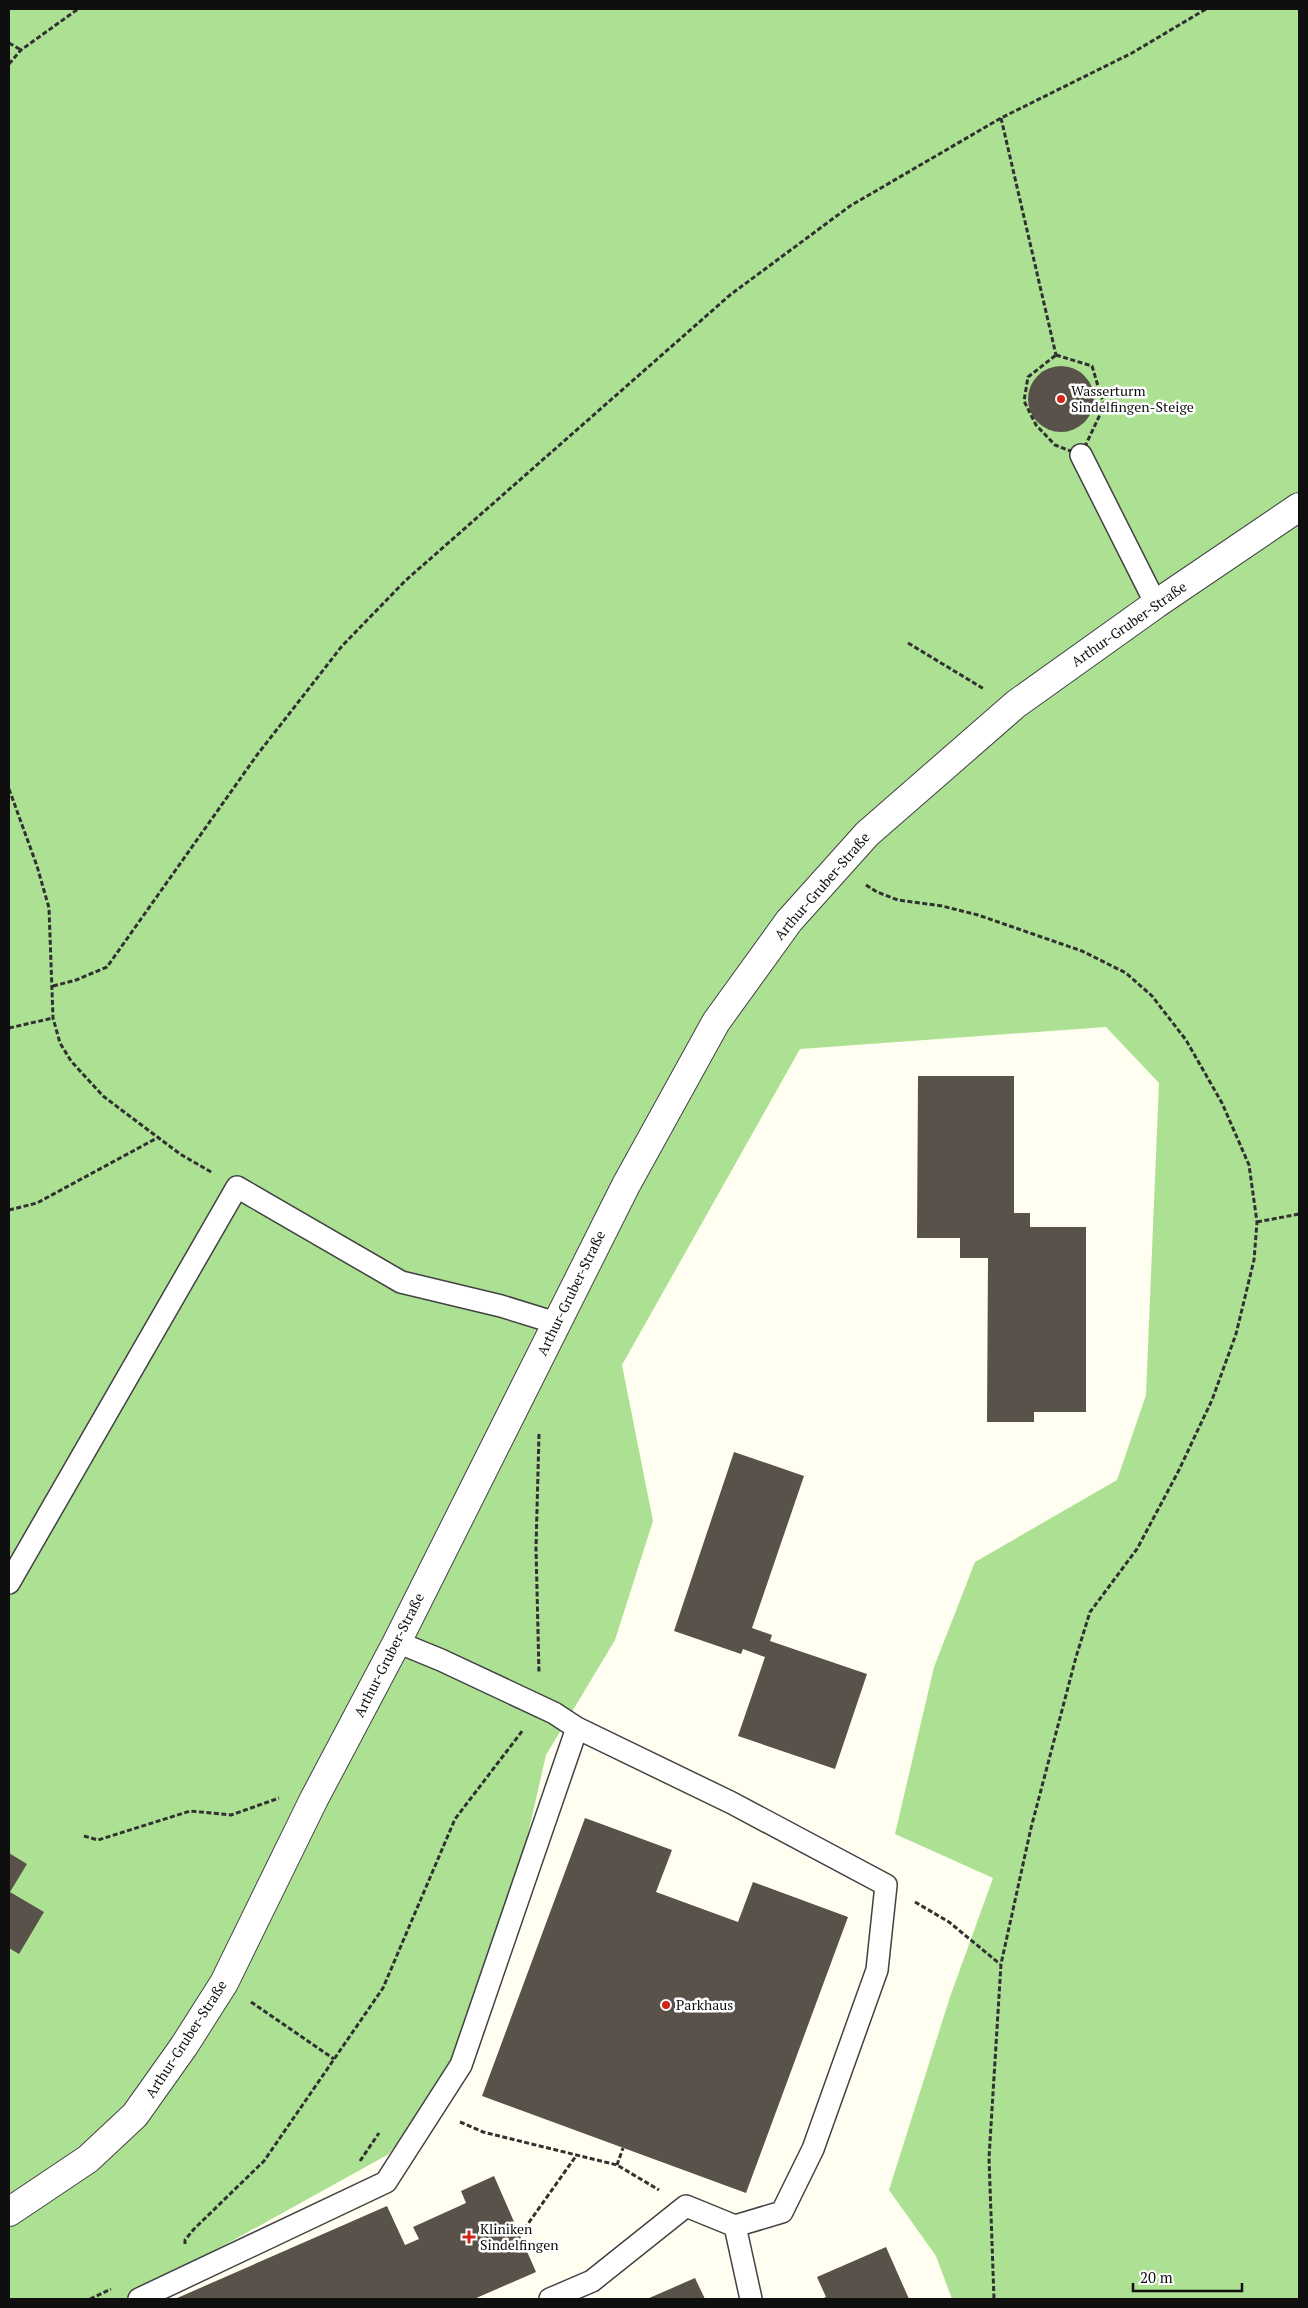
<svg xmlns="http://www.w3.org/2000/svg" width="1308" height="2308" viewBox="0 0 1308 2308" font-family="'PT Serif',serif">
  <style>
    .forest { fill: #ace193 }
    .building { fill: #59524a }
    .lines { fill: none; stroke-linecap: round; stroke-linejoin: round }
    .lane-casing { stroke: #424242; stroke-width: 24 }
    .street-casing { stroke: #424242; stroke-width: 30 }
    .path { stroke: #313131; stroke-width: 3; stroke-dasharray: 5 2.5; stroke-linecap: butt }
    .lane { stroke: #fff; stroke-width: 21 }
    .street { stroke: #fff; stroke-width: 28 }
    .poi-dot { fill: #d02517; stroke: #fff; stroke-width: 2 }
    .labels { text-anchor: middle; stroke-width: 5; stroke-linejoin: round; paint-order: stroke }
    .poi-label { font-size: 14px; fill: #0f0f0f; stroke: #fff; text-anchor: start }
    .street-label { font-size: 14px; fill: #0f0f0f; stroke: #fff }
  </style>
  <rect width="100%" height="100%" fill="#fffef1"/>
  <path class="forest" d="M9,9H1299V2299H952L936,2256L889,2190L950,1997L993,1878L895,1834L934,1667L975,1562L1117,1480L1146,1395L1159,1083L1106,1027L800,1049L622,1365L653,1521L615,1640L546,1755L516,1887L446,2076L389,2154L127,2299H9Z"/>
  <path class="building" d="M1028 399a33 33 0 1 1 66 0a33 33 0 1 1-66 0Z
    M918,1076H1014V1213H1030V1227H1086V1412H1034V1422H987L988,1258H960V1238H917Z
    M734,1452L804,1476L752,1628L772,1635L770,1641L867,1674L835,1769L738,1736L765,1657L743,1649L741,1654L674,1631Z
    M585,1818L672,1850L656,1892L738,1922L753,1882L848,1917L746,2193L482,2096Z
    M9,1853L27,1864L10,1892L44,1912L19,1954L9,1948Z
    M494,2176L536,2272L474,2299H175L387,2206L405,2245L419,2239L413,2227L466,2203L461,2191Z
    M886,2247L909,2299H821L826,2297L817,2277Z
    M695,2278L705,2299H647Z"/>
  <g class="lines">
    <g class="lane-casing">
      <path id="lane" d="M1081,455L1156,604
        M9,1583L237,1187L401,1282L501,1306L556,1323
        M397,1642L441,1660L554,1713L577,1728L732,1803L886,1885L877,1970L813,2149L782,2212L735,2226L686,2206L592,2281L550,2299
        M735,2226L751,2299
        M139,2299L386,2182L461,2065L577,1728"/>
    </g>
    <g class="street-casing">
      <path id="street" d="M9,2212L88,2159L135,2115L184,2046L224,1983L314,1799L397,1642L626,1185L716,1022L789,921L867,834L1016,704L1156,604L1299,507"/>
    </g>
    <path class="path" d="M9,43L21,50
      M9,64L21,50L78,9
      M1001,118L1056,355
      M1056,355L1092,366L1104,406L1081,455L1055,445L1036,425L1024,401L1028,377Z
      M908,643L984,689
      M9,789L37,866L49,908L53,1018L60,1043L71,1061L103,1096L180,1154L213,1173
      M866,885L877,892L898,900L942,906L978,915L1082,951L1126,973L1152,996L1186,1040L1222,1103L1249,1165L1257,1222L1254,1260L1236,1334L1212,1400L1178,1472L1137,1549L1090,1612L1076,1657L1031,1828L1001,1964L989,2158L994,2299
      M53,986L76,980L107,967L257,755L342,646L405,581L730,295L850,206L1001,118L1132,53L1206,9
      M9,1028L53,1018
      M9,1210L37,1203L157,1138
      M1257,1222L1299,1214
      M539,1434L536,1548L539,1673
      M84,1836L98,1840L190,1811L231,1815L279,1798
      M915,1902L949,1922L1000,1964
      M251,2002L334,2059
      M460,2122L483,2132L617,2165L659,2190
      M360,2161L379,2133
      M617,2165L623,2148
      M520,2235L576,2156
      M185,2244V2240L194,2229L264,2161L383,1988L455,1819L523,1730
      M90,2299L111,2289"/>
    <use href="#lane" class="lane"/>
    <use href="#street" class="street"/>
  </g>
  <g class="poi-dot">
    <circle cx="1061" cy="399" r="5"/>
    <circle cx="666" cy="2005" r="5"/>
    <path d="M466.5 2229.5h5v5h5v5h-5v5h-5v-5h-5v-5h5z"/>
  </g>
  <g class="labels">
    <g class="poi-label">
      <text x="1071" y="396">Wasserturm<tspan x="1071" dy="16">Sindelfingen-Steige</tspan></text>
      <text x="676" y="2010">Parkhaus</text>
      <text x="480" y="2234">Kliniken<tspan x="480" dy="16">Sindelfingen</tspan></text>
    </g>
    <g class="street-label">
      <text transform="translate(1129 624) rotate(-35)" y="5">Arthur-Gruber-Straße</text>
      <text transform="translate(822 886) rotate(-49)" y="5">Arthur-Gruber-Straße</text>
      <text transform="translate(571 1293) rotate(-64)" y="5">Arthur-Gruber-Straße</text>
      <text transform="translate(389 1655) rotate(-63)" y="5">Arthur-Gruber-Straße</text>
      <text transform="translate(186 2039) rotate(-57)" y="5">Arthur-Gruber-Straße</text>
    </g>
  </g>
  <rect width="1308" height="2308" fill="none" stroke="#0f0f0f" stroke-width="20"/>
  <path d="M1133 2283v8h109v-8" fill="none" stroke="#0f0f0f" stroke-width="2.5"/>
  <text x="1140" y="2283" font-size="15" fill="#0f0f0f" stroke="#ffffff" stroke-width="4" paint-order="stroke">20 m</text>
</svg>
